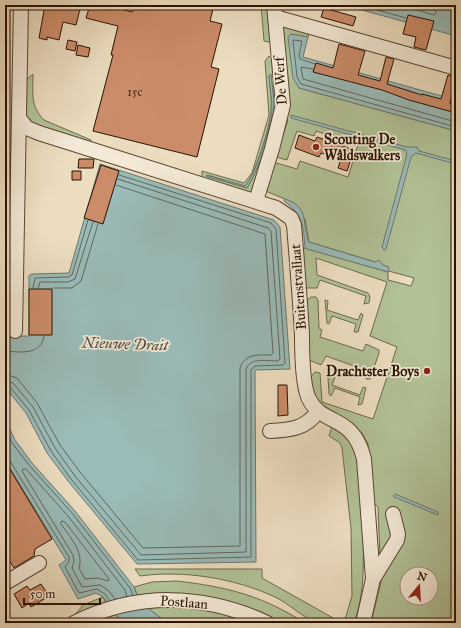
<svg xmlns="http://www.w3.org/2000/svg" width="461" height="628" viewBox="0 0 461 628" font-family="'IM FELL Great Primer',serif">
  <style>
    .green { fill: #b2c297; stroke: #6d6a4c; fill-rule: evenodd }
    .water { fill: #9abbb8; stroke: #6c776f }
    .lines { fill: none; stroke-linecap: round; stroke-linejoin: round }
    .shore { stroke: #61665c; stroke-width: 1 }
    .building { fill: #cb8c6a; stroke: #281201 }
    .minor-casing { stroke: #594531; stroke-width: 16 }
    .minor { stroke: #f3e9d6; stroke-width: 14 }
    .poi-dot { fill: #8f2418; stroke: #f3e9d6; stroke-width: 1.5 }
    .labels { text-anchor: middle; stroke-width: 3.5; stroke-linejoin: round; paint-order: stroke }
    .number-label { font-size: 12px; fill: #51301b }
    .street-label { font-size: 14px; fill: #281201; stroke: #f3e9d6 }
    .poi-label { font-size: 14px; font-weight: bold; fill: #281201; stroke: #f3e9d6; text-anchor: start }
    .water-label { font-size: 15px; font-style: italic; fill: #504d41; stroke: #f3e9d6 }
  </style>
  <rect width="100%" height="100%" fill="#ecddc0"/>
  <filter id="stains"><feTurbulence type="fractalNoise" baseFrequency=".005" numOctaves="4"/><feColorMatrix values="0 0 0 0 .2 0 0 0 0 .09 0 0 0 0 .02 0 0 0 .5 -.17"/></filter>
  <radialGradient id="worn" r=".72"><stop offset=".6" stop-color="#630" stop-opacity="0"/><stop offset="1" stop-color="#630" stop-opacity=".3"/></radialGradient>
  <path class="green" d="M261,5H270L274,43L264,41Z
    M281,25L310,30L308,37L291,34L299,88L456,131V623H371L381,582L378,507L372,501L368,444L362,433L349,421L316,401L310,378L315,372L320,373L322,402L373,419L397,347L370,336L387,282L316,258L317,275L368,293L370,297L369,303L364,304L366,296L320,280L317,288H307L304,286L301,250L305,248L388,272V280L411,286L414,278L374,267L375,262L309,242L305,219L285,199L263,190L273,162L297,169L300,161L348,177L358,145L316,131L314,136L297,131L287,160L276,157L288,120L284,119ZM407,574H431V598H407Z
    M269,56L273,59L279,97L252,194L202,179V171L244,183L252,173L269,115L265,61ZM271,75C272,86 274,98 274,109C272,129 258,171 247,188L206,176L207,175L245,186C255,175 270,127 271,111C272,99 270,88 269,76Z
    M33,74C33,94 30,106 44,120L91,140L89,145C72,140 30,132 25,113C23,104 25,92 24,82Z
    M311,297H316L318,300L319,328L322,330L320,337L363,351L366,344L379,350V353L370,379H366L368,371L326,356L321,365L309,360L306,301Z
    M325,300L328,301L327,310L358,320L361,313L363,315L358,332H354L356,324L332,316L329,324L327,323Z
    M332,376L335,377L332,385L360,395L363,387L366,388L362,404L358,405L360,397L335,388L331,396L329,394L328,378Z
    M332,426C338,429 345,435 349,439C364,456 365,563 362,587C361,599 358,612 354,623H344L352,596L351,528L342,448L340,443L329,436Z
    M135,569H262V578L342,623C335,623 323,625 317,623C305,619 288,603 275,597C234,578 184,570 140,576Z
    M177,581C227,587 261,595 305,623H277L267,618L159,594L137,595L134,587L152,582Z
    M103,597L106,603L74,616L83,605Z
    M144,605L207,608L249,623H167Z
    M115,615L123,623H88Z"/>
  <path class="water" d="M344,5H443L456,8V36Z
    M291,34L308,37L303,57L456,100V131L299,88L293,78L288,37Z
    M271,74C272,86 274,97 274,109C272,129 258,171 247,188L206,176L207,175L245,186C255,176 271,126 272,111C272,99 270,88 269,76Z
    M291,115L407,147H417L419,151L456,161V164L416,153L411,157L386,249L384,250L382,247L407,154L405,150L291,118Z
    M5,139L7,143L5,206Z
    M100,164L274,220L280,227L290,369L255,370L256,562L137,564L68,481L47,453L26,413L5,387V336H29V276L31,274L69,273Z
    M285,199C311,207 301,225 309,242L375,262L379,260L383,265L389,267L388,272L307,249L305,248C303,224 303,216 284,201Z
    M5,419L15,440L32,463L75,511L134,587C138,603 155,613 167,623H123L103,597L96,593L78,599L59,565L66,560L5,460Z
    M395,494L438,512V515L394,497L393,496Z"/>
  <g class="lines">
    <path class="shore" d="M359,5L406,18
      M400,5L434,15L436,13L435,5
      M315,64L300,59L299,56L302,41L293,40L297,77L301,84L456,127
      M313,69L301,67L303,79L456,122
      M33,288L35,278L68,277L72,275L88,220
      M38,288L40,282H68L75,279L93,222
      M53,288H72L81,281L98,224
      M5,351C20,352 41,356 44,336
      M5,374L17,378L37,403L60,445L80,472L143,548L240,546V368C245,353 259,355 271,355L273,353L265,234L116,185
      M5,380L13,383L33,407L55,448L75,476L141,555L246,552V369C251,357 267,361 278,361L280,359L271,231L268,228L118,179
      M5,385L10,387L29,410L51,451L71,479L138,560L251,557V370L255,366L283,365L285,363L276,229L271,223L119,175
      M5,428L12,443L29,465L72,513L130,588L133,596
      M5,459L10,461L69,557V562L65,567L79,593L97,589L105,594L110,601
      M62,521L65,522L109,579L108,581L98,578L85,579L79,568C84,552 70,537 61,524Z
      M115,599L109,591L100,585L82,587L72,568L74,561L73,555L22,471L23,469H26L68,516L125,590L127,597"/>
  </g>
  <path class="building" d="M45,5H64L80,9L76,25L63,22L59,40L47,37V40L39,38Z
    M90,5H106L132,12L134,5H214L210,21L222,24L211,67L219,69L197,157L93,131L113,55H111L118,26L86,18Z
    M324,8L356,17L353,26L321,17Z
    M408,15L434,21L426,50L414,47L416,37L403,34Z
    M68,40L77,42L75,51L66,49Z
    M339,44L365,51L358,75L380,81L386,57L394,59L387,84L422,95V94L441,99L448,75L456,77L450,103L456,105V113L409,100L382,90L313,72L316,63L333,68Z
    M78,45L90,48L88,57L76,55Z
    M299,135L315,141L317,137L354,150L347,171L338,168L341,159L321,153L319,157L295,148Z
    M79,159H94L93,168H78Z
    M101,165L119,171L103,224L84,218Z
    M72,171H81V180H72Z
    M29,289H52V335H29Z
    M278,385H287L288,415L278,416Z
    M5,461L52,539L35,549L34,556L14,568L6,555L9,547L5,541Z
    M41,584L49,596L31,607L29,603L22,608L14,594L27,586L30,590Z"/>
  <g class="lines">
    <g class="minor-casing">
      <path id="minor" d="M275,17L456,68
        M19,118L27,128L39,133L276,208L291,218L294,225C297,262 300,298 302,335C302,351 302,385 309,399C323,427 353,413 364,459L373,579L363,623
        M256,201L272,149L283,105L274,5
        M15,331L21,5
        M270,431C290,430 306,429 318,411
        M373,579L397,540L398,534L393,514
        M5,583L39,563
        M74,623C136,592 204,593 267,623"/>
    </g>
    <use href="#minor" class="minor"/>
  </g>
  <g class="poi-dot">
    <circle cx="316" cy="147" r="4"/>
    <circle cx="427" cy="371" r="4"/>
  </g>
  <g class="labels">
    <g class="number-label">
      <text x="135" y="96">15c</text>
    </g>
    <g class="street-label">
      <text transform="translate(280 81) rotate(-94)" y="5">De Werf</text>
      <text transform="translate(298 287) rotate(-94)" y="5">Buitenstvallaat</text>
      <text transform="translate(184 602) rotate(4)" y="5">Postlaan</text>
    </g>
    <g class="poi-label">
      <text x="324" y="144">Scouting De<tspan x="324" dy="16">Wâldswalkers</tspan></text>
      <text x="419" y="376" text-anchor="end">Drachtster Boys</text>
    </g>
    <g class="water-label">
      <text transform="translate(125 344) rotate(2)" y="5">Nieuwe Drait</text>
    </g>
  </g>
  <rect width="461" height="628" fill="none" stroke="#ecddc0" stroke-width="20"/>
  <rect x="6" y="6" width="449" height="616" fill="none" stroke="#281201" stroke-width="2"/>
  <rect x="10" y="10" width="441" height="608" fill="none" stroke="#281201"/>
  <g transform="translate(419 586) rotate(18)"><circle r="19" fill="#f3e9d6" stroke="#a29381"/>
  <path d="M0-3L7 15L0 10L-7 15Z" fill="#8f2418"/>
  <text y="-6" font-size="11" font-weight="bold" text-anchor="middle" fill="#281201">N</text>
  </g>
  <path d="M24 598v6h76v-6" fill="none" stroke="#281201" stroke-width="2"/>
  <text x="30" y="598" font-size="12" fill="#281201" stroke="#f3e9d6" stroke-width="3" paint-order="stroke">50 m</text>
  <rect width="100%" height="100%" filter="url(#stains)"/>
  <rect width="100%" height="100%" fill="url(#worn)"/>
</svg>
